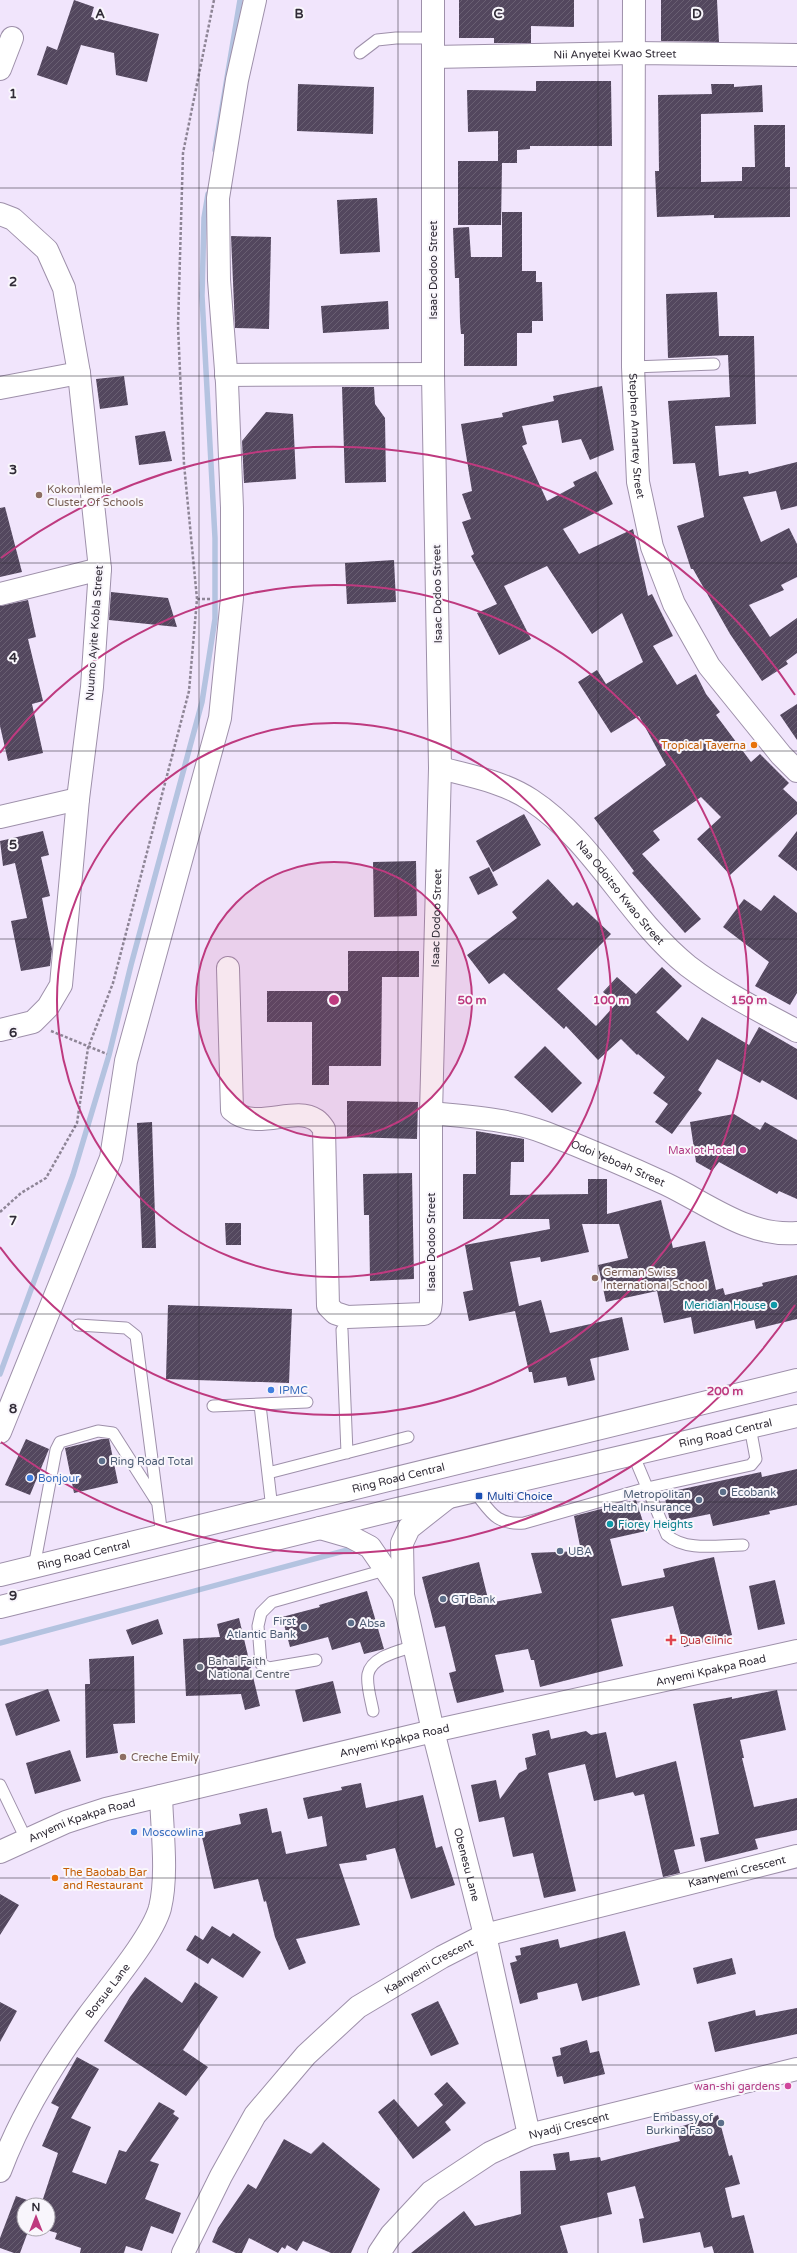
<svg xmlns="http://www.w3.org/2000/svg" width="797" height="2253" viewBox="0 0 797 2253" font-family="'Varela Round',sans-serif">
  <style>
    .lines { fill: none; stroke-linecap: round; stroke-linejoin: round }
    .stream { stroke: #b4c3e0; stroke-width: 5.5 }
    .building { fill: url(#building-hatch) }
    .lane-casing { stroke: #9e90aa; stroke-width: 13 }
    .street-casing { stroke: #9e90aa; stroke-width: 24 }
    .primary-casing { stroke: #9e90aa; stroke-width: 24 }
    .path { stroke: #8e8596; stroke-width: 2.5; stroke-dasharray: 3 2; stroke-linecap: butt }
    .lane { stroke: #fff; stroke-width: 11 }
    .street { stroke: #fff; stroke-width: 22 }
    .primary { stroke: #fff; stroke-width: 22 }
    .grid { fill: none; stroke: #302b36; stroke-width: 1; stroke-opacity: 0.55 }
    .ring { fill: none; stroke: #be3a7f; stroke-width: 2 }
    .education-dot { fill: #8d6e63; stroke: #f9f6fc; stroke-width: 1.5 }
    .food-dot { fill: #e8710a; stroke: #f9f6fc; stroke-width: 1.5 }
    .hotel-dot { fill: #d1479c; stroke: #f9f6fc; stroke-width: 1.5 }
    .culture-dot { fill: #0f9aa8; stroke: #f9f6fc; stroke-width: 1.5 }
    .shop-dot { fill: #3f7fe0; stroke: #f9f6fc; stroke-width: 1.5 }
    .service-dot { fill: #5c6f8a; stroke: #f9f6fc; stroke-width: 1.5 }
    .transit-dot { fill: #1a4fb4; stroke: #f9f6fc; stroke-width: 1.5 }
    .health-dot { fill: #e0444e; stroke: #f9f6fc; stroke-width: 1.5 }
    .worship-dot { fill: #6b7280; stroke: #f9f6fc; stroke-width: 1.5 }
    .labels { text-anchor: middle; stroke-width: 4; stroke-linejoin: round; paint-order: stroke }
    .street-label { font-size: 11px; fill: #302b36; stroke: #f9f6fc }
    .education-label { font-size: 11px; fill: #785e54; stroke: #f9f6fc; text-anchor: start }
    .food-label { font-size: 11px; fill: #c56008; stroke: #f9f6fc; text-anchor: end }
    .hotel-label { font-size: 11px; fill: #b23c85; stroke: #f9f6fc; text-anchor: end }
    .culture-label { font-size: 11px; fill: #0d838f; stroke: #f9f6fc; text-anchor: end }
    .shop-label { font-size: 11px; fill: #366cbe; stroke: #f9f6fc; text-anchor: start }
    .service-label { font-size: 11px; fill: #4e5e75; stroke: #f9f6fc; text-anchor: start }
    .transit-label { font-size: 11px; fill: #164399; stroke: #f9f6fc; text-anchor: start }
    .health-label { font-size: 11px; fill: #be3a42; stroke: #f9f6fc; text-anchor: start }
    .worship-label { font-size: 11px; fill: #5b616d; stroke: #f9f6fc; text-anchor: start }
    .grid-label { font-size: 13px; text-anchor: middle; font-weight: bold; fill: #302b36; stroke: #f9f6fc; stroke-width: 4; stroke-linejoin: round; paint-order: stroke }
    .centre { fill: #be3a7f; stroke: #f9f6fc; stroke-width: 2 }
    .ring-label { font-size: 12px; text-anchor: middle; font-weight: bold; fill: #be3a7f; stroke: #f9f6fc; stroke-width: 4; stroke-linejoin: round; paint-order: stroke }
  </style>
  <defs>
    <pattern id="building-hatch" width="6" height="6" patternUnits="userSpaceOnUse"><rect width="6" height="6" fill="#53475e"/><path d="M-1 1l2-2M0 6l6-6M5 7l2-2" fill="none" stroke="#695f72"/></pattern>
  </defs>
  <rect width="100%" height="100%" fill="#f1e5fc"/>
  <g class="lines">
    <path class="stream" d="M215,150L240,0
      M0,1374L73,1175L109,1055L131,965L202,702L215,619V538L202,296L204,218L208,194
      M0,1643L355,1548"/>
  </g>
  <path class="building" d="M74,0L94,7L91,17L159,34L147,82L116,75L114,53L81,45L67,85L37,75L47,46L57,50Z
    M459,0H574V27L531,26V43H494V38H459Z
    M661,0H717L719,42L661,41Z
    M536,81H611L612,146H530V149L517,150V163H502L501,225H458V161H498V131L468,132L467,90L536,91Z
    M298,84L374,87L373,134L297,131Z
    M711,84H734V87L762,85L763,112L701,114V182L742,181V167H755L754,125H785V167H790V217L714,218V215L657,217L655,171H659L658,95L712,94Z
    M377,198L380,252L340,254L337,200Z
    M502,212H522V271H536V282H542L543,321H532V333H517V366H464V334H461L460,322L459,278H455L453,228L469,227L471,257H502Z
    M231,236L271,237L269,329L235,328Z
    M717,292L719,336H754L756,424L715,426L719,476L748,471L749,474L797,462V506L781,510L776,491L743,497L761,542L789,528L797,544V577L781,585L784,590L749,605L770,637L797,618V653L786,661L788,664L762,681L730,634L693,569H691L677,526L704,517L695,463L673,464L668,401L730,397L728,355L668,358L666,294Z
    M388,301L389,329L323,333L321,306Z
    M124,376L128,405L100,409L96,379Z
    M602,386L614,450L590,460L581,439L562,443L558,420L522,426L527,444L522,446L547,501L575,486L573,482L596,471L613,504L563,529L579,554L633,529L648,596L652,594L673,636L653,646L677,685L696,674L706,694L720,712L716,715L751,762L760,754L789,783L783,789L797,802V814L730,875L697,839L721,817L701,797L653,831L660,840L642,854L701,919L685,933L632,873L634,871L594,818L666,765L639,716L611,733L578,682L597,670L606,684L643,662L622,613L592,634L547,566L504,586L531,639L499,655L477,613L497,604L471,556L474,554L462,522L471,519L462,494L472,491L461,424L503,417L502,413L554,401L553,396Z
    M342,387H374L375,404L385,418L386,482L345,483Z
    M266,412L293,414L296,479L244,483L242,441Z
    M165,431L172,461L139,465L135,436Z
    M5,507L22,572L0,577V508Z
    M394,560L396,602L347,604L345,563Z
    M111,592L168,598L177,627L109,620Z
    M28,600L36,637L28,639L43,701L32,704L43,753L8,761L0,726V606Z
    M797,704V740L780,715Z
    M524,814L541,845L493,872L476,841Z
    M43,831L49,855L41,857L50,896L42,898L52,949L50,966L21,971L11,921L27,918L15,863L3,866L0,841Z
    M797,831V871L778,856Z
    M416,861L417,916L374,917L373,862Z
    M489,867L498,885L478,895L469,877Z
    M548,879L573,906L577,902L611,934L557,989L596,1026L616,1004L603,992L617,977L636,994L662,967L682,986L656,1012L688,1041L702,1017L749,1045L759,1027L797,1049V1100L762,1080L760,1083L717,1059L698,1090L702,1093L672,1134L655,1122L668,1104L653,1093L665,1077L638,1054L637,1055L621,1039L598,1060L566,1026L564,1029L504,973L489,984L467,955L517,918L512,912Z
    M774,895L797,913V993L790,1005L755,986L769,962L723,927L744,899L761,911Z
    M348,951H419V977H382L381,1066H329V1085H312V1022H267V991H348Z
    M545,1046L582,1083L552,1113L514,1077Z
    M347,1101L418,1102L417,1139L347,1137Z
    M734,1114L760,1130L765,1122L797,1140V1199L779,1191L777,1194L719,1162L712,1171L696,1162L690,1122Z
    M152,1122L156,1248H142L137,1123Z
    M476,1131L524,1139V1162H511L510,1195L588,1194V1179H607V1214L661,1200L673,1248L705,1241L716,1290L723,1288L725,1295L763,1286L762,1283L797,1275V1319L756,1329L754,1320L694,1334L691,1317L664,1323L657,1291L606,1302L598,1265L628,1258L619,1224H582L589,1252L541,1262L540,1257L510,1262L519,1306L541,1300L550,1333L622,1317L629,1350L590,1359L595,1380L568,1386L566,1377L534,1383L532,1372H529L515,1311L469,1321L463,1292L473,1290L465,1245L550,1229L549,1219H463V1174H476Z
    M412,1173L414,1279L370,1281L369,1215H364L363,1174Z
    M225,1223H241V1245H226Z
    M168,1305L292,1309L289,1383L166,1379Z
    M26,1439L49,1449L30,1495L5,1485Z
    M102,1439H109L118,1483L74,1493L65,1448Z
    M797,1469V1505L769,1511L770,1514L713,1526L710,1514L670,1522L664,1493L761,1472L762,1477Z
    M636,1500L646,1531L610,1539L622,1586L665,1577L663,1569L714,1557L732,1635L684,1647L673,1606L611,1619L623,1666L540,1687L534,1660H531L528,1649L495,1655L504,1692L457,1703L449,1673L456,1671L445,1626L435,1628L422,1577L479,1562L489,1603L542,1593L531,1553L581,1551L574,1516Z
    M775,1580L785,1624L758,1630L749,1586Z
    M367,1591L384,1649L364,1654L360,1642L332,1650L328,1637L290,1647L282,1617L320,1607L319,1605Z
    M239,1618L260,1706L245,1710L241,1694L186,1696L183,1639L220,1637L217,1624Z
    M158,1619L163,1634L132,1645L126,1630Z
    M134,1656L135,1723L113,1724L118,1753L86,1758L85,1684H90L89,1659Z
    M333,1681L341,1713L303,1722L295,1690Z
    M48,1689L60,1721L16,1736L5,1704Z
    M777,1690L786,1730L740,1740L744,1758H742L754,1807L797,1798V1830L755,1839L758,1849L705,1862L700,1838L719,1834L693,1704L732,1697V1699Z
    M549,1730L551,1739L586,1731L591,1735L606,1732L616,1778L676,1761L695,1846L674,1850L680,1873L663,1877L644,1794L635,1796L633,1792L594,1801L585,1764L548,1773L576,1891L544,1898L533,1853L513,1857L504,1817L479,1822L471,1785L496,1780L500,1799L519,1773L527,1769L525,1758L536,1755L532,1734Z
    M70,1750L81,1781L35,1794L26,1763Z
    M361,1783L366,1808L423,1795L436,1848L442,1846L455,1885L411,1899L395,1848L366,1855L367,1860L339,1864L360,1925L296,1939L306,1963L289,1970L275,1937L266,1901L264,1902L258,1879L214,1889L201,1833L241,1824L239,1814L267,1808L272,1833L281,1831L286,1854L327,1846L322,1816L308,1819L303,1798L342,1790L341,1787Z
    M0,1894L19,1905L0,1935Z
    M212,1926L230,1937L233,1933L261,1952L243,1978L212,1958L208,1964L186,1950L195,1935L203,1940Z
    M625,1931L640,1985L582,2001L577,1983L537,1993L538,1999L520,2004L510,1963L517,1961L515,1956L521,1955L520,1948L558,1939L560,1948Z
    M732,1958L736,1974L697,1984L693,1968Z
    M145,1977L182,2003L195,1982L218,1997L183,2050L208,2067L186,2096L104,2041L130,1997Z
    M438,2001L459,2044L431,2056L411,2014Z
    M0,2002L17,2011L0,2042Z
    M797,2008V2034L715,2052L708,2022L755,2010L756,2016Z
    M587,2040L590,2053L599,2051L605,2074L564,2084L562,2076L557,2077L552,2057L561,2055L560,2048Z
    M77,2057L99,2069L71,2118L91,2127L72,2172L106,2184L119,2150L126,2152L159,2102L175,2111L173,2114L179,2118L150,2161L159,2164L145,2199L181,2213L173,2234L151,2226L142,2251L126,2246L124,2253H80L81,2248L55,2239L57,2233L43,2229H48V2205H24V2229H29L20,2253H14L0,2248V2238L16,2196L41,2205L58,2153L42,2146L59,2107L51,2103Z
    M447,2082L466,2103L445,2122L451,2130L413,2159L378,2112L394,2099L418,2127L443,2105L434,2094Z
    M718,2115L729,2156L732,2155L740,2184L725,2188L732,2218L744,2215L754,2253H714L712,2246L704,2248L700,2232L643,2243L639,2219L644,2218L635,2186L607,2193L612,2214L560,2226L568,2253H411L464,2211L475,2226L521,2214L520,2171L556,2170L553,2154L569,2152L570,2161L600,2157L601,2161L680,2141L676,2128Z
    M284,2139L311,2154L323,2142L380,2189L351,2253H331L303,2241L297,2251L287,2245L285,2249L282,2247L278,2253L249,2238L242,2253H236L212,2242L218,2228L248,2184L256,2189Z"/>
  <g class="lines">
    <g class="lane-casing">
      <path id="lane" d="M360,53L377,40L396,38H433
        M633,367L714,364
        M78,1325L126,1328L136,1336L162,1536
        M342,1330L347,1453
        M260,1405L272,1509
        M213,1406L307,1402
        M633,1454L667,1535C686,1552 719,1545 743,1545
        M268,1473L408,1437
        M474,1491C491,1512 495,1525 524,1523L647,1488L751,1465L756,1459L750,1427
        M34,1567L56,1450L60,1442L98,1431L113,1433L157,1502
        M316,1660L269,1668L261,1664L258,1626L261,1613L272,1602L385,1570
        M373,1711C371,1700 366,1684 368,1674C372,1656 400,1651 414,1646
        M0,1785L26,1839"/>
    </g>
    <g class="street-casing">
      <g id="street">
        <path id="s1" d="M634,0L633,367L638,482L652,547L674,604L709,666L781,755L797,771"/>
        <path id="s2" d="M433,57L634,53L797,55"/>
        <path d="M0,69L12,38"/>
        <path d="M0,214L13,219L47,250L64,288L79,373L100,569L92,687L78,799L61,985L48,1007L33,1022L0,1030"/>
        <path d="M226,375L433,374"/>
        <path d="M0,388L79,373"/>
        <path d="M0,594L100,569"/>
        <path id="s3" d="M440,768C471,776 504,782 531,800C595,842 628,918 688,966C722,992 760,1011 797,1031"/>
        <path d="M0,817L78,799"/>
        <path id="s4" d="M228,968L232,1110C256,1132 294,1105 316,1120C319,1122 322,1126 324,1129L328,1306L335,1313L347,1317L424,1314L430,1309L431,1302V1113L440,768L433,374V0"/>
        <path id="s5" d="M431,1113C469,1117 510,1119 546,1133C587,1149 627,1166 666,1184C708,1204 748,1237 797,1233"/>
        <path d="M0,1432L111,1158L126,1061L220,718L232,598V508L227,383L219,280L218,198L237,80L255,0"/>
        <path id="s6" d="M447,1498L409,1528L402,1543L403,1595L433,1731L485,1935L529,2135"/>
        <path d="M320,1528L351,1537L370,1547L403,1595"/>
        <path id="s7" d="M0,1852L66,1822L106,1809L433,1731L797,1651"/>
        <path id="s8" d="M0,2171C21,2115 53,2063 88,2016C107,1990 152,1937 160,1908C168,1875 162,1830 161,1796"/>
        <path id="s9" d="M183,2253L221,2176L255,2115L306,2055L358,2007L442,1957L485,1935L797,1856"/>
        <path id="s10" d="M379,2253L391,2235L431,2192L490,2153L529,2135L797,2069"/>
      </g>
    </g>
    <g class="primary-casing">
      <g id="primary">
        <path id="s11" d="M0,1575L797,1380"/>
        <path id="s12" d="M0,1607L389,1511L797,1416"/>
      </g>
    </g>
    <path class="path" d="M197,599H212
      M51,1031L107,1054
      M0,1212L21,1193L46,1178L77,1123L88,1048L113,983L189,691L197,599L184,464L178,326L183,153L214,0"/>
    <use href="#lane" class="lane"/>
    <use href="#street" class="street"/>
    <use href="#primary" class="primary"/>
  </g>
  <path class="grid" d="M199,0V2253M398,0V2253M598,0V2253M0,188H797M0,376H797M0,563H797M0,751H797M0,939H797M0,1126H797M0,1314H797M0,1502H797M0,1690H797M0,1878H797M0,2065H797"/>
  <circle cx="334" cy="1000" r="138" fill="#be3a7f" fill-opacity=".12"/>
  <g class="ring">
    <circle cx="334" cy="1000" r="138"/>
    <circle cx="334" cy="1000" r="277"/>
    <path d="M0 753A415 415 0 1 1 0 1247"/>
    <path d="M795 1305A553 553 0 0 1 1 1442M1 558A553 553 0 0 1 795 695"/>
  </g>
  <g class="education-dot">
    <circle cx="39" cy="495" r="4"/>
    <circle cx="595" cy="1278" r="4"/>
    <circle cx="123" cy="1757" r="4"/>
  </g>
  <g class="food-dot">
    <circle cx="754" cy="745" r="4"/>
    <circle cx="55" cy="1878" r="4"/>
  </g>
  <g class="hotel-dot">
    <circle cx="743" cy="1150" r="4"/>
    <circle cx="788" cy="2086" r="4"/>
  </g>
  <g class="culture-dot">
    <circle cx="774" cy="1305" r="4"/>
    <circle cx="610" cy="1524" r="4"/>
  </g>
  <g class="shop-dot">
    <circle cx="271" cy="1390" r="4"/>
    <circle cx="30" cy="1478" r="4"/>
    <circle cx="134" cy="1832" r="4"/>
  </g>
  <g class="service-dot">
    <circle cx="102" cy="1461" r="4"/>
    <circle cx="723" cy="1492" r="4"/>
    <circle cx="699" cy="1500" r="4"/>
    <circle cx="560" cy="1551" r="4"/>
    <circle cx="443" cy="1599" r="4"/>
    <circle cx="351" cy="1623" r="4"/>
    <circle cx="304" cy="1627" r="4"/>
    <circle cx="721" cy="2123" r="4"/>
  </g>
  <rect class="transit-dot" x="475" y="1492" width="8" height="8" rx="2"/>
  <path class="health-dot" d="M669 1634h4v4h4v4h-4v4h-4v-4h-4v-4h4z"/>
  <circle class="worship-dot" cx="200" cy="1667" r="4"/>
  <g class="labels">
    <g class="street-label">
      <text dy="4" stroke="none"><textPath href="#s2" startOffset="182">Nii Anyetei Kwao Street</textPath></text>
      <text transform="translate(433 270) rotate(-90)" y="4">Isaac Dodoo Street</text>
      <text dy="4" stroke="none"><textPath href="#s1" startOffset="436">Stephen Amartey Street</textPath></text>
      <text transform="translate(437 594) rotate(-91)" y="4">Isaac Dodoo Street</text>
      <text transform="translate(94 633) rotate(-86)" y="4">Nuumo Ayite Kobla Street</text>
      <text dy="4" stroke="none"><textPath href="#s3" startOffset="226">Naa Odoitso Kwao Street</textPath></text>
      <text dy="4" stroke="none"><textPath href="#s4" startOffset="917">Isaac Dodoo Street</textPath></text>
      <text dy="4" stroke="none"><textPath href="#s5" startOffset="195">Odoi Yeboah Street</textPath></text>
      <text transform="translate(431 1242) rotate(-90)" y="4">Isaac Dodoo Street</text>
      <text dy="4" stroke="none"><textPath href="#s12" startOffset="746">Ring Road Central</textPath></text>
      <text dy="4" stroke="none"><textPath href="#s11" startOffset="410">Ring Road Central</textPath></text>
      <text dy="4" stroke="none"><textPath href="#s11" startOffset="86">Ring Road Central</textPath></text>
      <text dy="4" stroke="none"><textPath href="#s7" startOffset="735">Anyemi Kpakpa Road</textPath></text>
      <text dy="4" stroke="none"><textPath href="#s7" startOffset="411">Anyemi Kpakpa Road</textPath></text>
      <text dy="4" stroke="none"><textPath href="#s7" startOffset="88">Anyemi Kpakpa Road</textPath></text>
      <text dy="4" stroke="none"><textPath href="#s6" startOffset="394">Obenesu Lane</textPath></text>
      <text dy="4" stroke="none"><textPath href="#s9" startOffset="711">Kaanyemi Crescent</textPath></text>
      <text dy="4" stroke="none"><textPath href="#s9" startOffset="387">Kaanyemi Crescent</textPath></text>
      <text dy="4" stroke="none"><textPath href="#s8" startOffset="211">Borsue Lane</textPath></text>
      <text dy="4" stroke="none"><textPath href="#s10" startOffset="235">Nyadji Crescent</textPath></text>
    </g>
    <g class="education-label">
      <text x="47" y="493">Kokomlemle<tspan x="47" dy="13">Cluster Of Schools</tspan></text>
      <text x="603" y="1276">German Swiss<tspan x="603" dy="13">International School</tspan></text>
      <text x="131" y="1761">Creche Emily</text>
    </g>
    <g class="food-label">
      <text x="746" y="749">Tropical Taverna</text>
      <text x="63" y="1876" text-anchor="start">The Baobab Bar<tspan x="63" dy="13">and Restaurant</tspan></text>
    </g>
    <g class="hotel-label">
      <text x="735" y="1154">Maxlot Hotel</text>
      <text x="780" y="2090">wan-shi gardens</text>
    </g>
    <g class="culture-label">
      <text x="766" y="1309">Meridian House</text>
      <text x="618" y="1528" text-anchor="start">Fiorey Heights</text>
    </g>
    <g class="shop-label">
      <text x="279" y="1394">IPMC</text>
      <text x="38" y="1482">Bonjour</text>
      <text x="142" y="1836">Moscowlina</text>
    </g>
    <g class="service-label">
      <text x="110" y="1465">Ring Road Total</text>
      <text x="731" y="1496">Ecobank</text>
      <text x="691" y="1498" text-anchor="end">Metropolitan<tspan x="691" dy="13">Health Insurance</tspan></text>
      <text x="568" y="1555">UBA</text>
      <text x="451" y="1603">GT Bank</text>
      <text x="296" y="1625" text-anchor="end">First<tspan x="296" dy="13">Atlantic Bank</tspan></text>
      <text x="359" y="1627">Absa</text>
      <text x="713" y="2121" text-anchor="end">Embassy of<tspan x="713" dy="13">Burkina Faso</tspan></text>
    </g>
    <g class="transit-label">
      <text x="487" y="1500">Multi Choice</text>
    </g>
    <g class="health-label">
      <text x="680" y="1644">Dua Clinic</text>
    </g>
    <g class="worship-label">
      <text x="208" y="1665">Bahai Faith<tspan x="208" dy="13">National Centre</tspan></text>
    </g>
  </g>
  <g class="grid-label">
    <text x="100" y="18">A</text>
    <text x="299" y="18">B</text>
    <text x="498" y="18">C</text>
    <text x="697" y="18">D</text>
    <text x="13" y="98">1</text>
    <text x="13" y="286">2</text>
    <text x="13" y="474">3</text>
    <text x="13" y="662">4</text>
    <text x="13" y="849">5</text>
    <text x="13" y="1037">6</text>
    <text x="13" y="1225">7</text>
    <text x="13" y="1413">8</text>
    <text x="13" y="1600">9</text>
  </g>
  <circle cx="334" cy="1000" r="6" class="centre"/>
  <g class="ring-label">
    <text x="472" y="1004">50 m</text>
    <text x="611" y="1004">100 m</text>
    <text x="749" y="1004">150 m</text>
    <text x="725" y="1395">200 m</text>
  </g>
  <g transform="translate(36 2217)"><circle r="19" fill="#f9f6fc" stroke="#a9a5ad"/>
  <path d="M0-3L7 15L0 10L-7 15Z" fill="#be3a7f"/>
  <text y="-6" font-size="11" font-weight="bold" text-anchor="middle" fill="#302b36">N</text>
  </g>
</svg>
